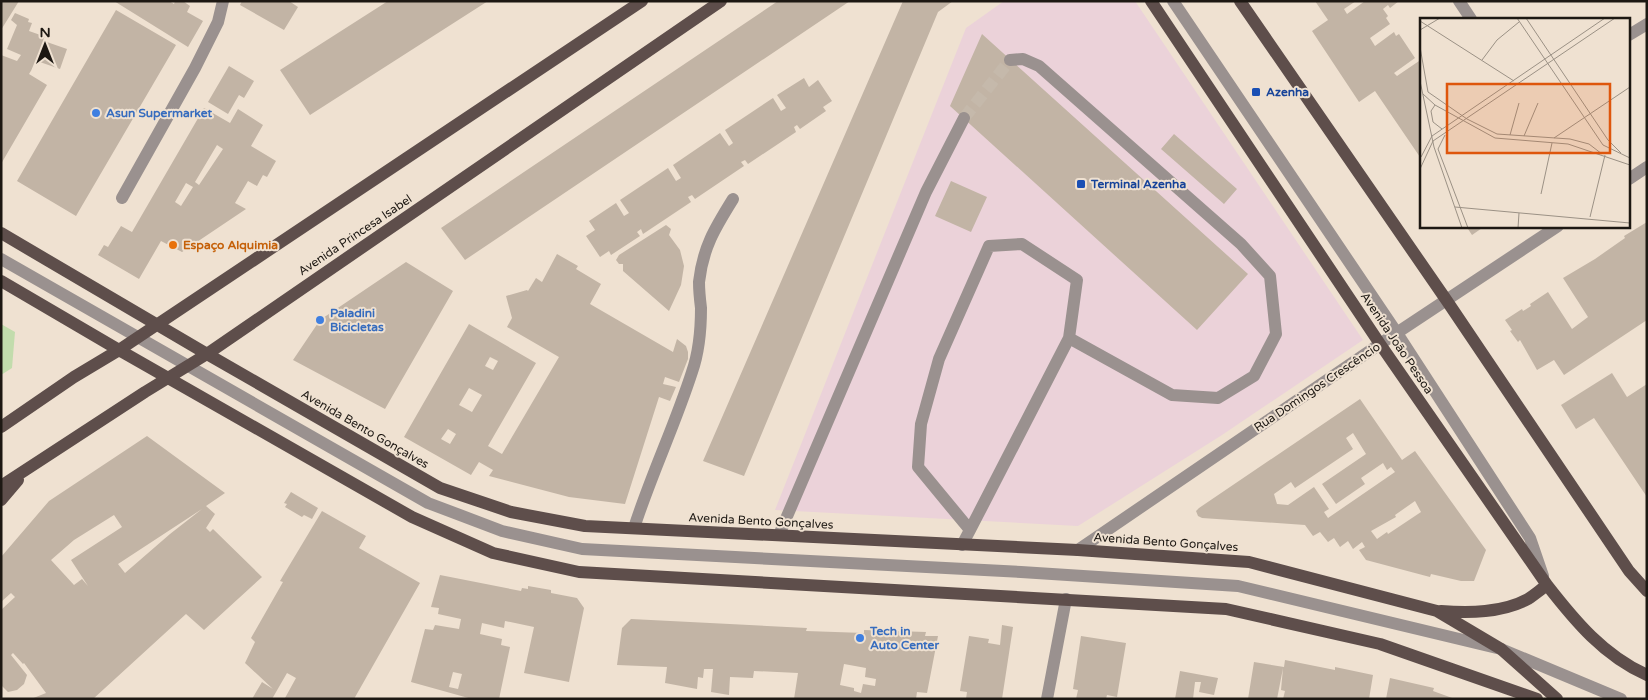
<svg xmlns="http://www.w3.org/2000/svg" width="1648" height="700" viewBox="0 0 1648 700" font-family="'Varela Round',sans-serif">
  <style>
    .commercial { fill: #ebd2d9 }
    .green { fill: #c2dcac }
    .building { fill: #c2b4a5; fill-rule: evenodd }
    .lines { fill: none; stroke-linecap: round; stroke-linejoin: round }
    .minor-tunnel { stroke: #c5b9ab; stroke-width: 12; stroke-dasharray: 12 6; stroke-linecap: butt }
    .minor { stroke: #9a918f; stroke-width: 12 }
    .major { stroke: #5e4e4b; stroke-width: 12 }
    .transit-dot { fill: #1a4fb4; stroke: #efe1d1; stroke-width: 2 }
    .shop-dot { fill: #3f7fe0; stroke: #efe1d1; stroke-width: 2 }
    .food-dot { fill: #e8710a; stroke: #efe1d1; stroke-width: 2 }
    .labels { text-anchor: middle; stroke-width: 4; stroke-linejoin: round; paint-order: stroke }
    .transit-label { font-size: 12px; font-weight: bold; fill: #164399; stroke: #efe1d1; text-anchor: start }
    .shop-label { font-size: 12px; font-weight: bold; fill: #366cbe; stroke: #efe1d1; text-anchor: start }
    .street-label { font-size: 12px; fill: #1d1813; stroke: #efe1d1 }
    .food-label { font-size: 12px; font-weight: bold; fill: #c56008; stroke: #efe1d1; text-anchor: start }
    .inset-road { fill: none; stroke: #9b9185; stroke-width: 1 }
    .view { fill: #de560c; fill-opacity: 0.15; stroke: #de560c; stroke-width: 2.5 }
    .inset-edge { fill: none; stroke: #1d1813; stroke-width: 2.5 }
  </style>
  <rect width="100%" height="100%" fill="#efe1d1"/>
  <path class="commercial" d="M1004,1H1135L1363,340L1222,435L1078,526L775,510L966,28Z"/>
  <path class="green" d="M1,324L15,332L12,368L1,375Z"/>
  <path class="building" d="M1,1H19L1,30Z
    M114,1H169L174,4L175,1H183L190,6L187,12L203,21L188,47Z
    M242,1H289L298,7L284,30L240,5Z
    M388,1H488L310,115L280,70Z
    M778,1H850L465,260L441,228Z
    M903,1H953L938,12L744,476L703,461Z
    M1315,1H1356L1344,9L1347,14L1365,1H1399L1390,8L1388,5L1383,9L1388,16L1386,18L1390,24L1370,38L1375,46L1394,32L1396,36L1399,34L1415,58L1394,73L1397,76L1422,59V160L1375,91L1359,102L1312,31L1328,20Z
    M116,10L176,45L76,216L17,181Z
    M15,13L29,19L28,22L32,23L29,31L46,37L44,41L67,49L60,69L37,61L29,74L47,85L1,164V55L17,61L21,55L7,49L17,25L11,20Z
    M982,34L1248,274L1197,330L950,106Z
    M229,66L254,81L244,98L239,95L228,114L208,102Z
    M804,78L809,87L818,80L832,101L823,107L826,111L800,129L797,125L794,127L796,132L748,164L745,160L741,162L744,166L695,199L692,195L688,197L691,202L643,234L641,229L637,232L640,236L611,255L609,251L600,257L586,236L595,230L589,221L616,203L624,216L629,213L620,200L668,168L676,181L681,178L673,165L720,133L729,146L733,143L725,130L773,98L781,111L786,108L777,95Z
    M204,108L230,123L238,109L263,125L251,146L276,161L267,177L263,175L257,186L248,181L235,203L246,209L182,252L161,241L139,279L98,255L104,245L108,247L121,226L132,232ZM217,145L223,149L199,185L195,182ZM186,183L193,187L181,206L175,202Z
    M1174,134L1237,189L1224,204L1161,149Z
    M951,181L987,197L971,232L935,216Z
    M1647,222V320L1564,375L1554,360L1537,370L1520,340L1518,342L1510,331L1512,330L1505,320L1522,309L1523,311L1531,306L1530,304L1548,292L1572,329L1588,317L1563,278L1595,259L1625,238L1624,236Z
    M666,225L671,229L669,235L680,250L684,266L681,285L669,311L623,271V264H619L616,260L619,255Z
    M1466,226H1485L1472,235Z
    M557,254L578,266L576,269L601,284L590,304L673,352L677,339L686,346L688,352V359L679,382L665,377L663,384L676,387L670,401L659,397L625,504L569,497L489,476L493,470L479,462L471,475L404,437L469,324L536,363L488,446L502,454L559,357L507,327L512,318L506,296L527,290L528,291L536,278L542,282ZM490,357L498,361L493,370L485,366ZM469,388L482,395L472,412L459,405ZM448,429L456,434L450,444L441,439Z
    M406,262L453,291L385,409L293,360L320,320Z
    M1612,373L1627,397L1647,384V497L1594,418L1576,429L1561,405Z
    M1360,399L1402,460L1415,451L1486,550L1474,581H1461L1431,574L1430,577L1366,560L1359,550L1365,547L1362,542L1353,549L1348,541L1340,547L1334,538L1328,542L1320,532L1313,536L1305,525L1202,518L1198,516L1196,511L1199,508ZM1353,433L1366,454L1322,484L1336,504L1365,484L1361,478L1383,463L1387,470L1391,467L1395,472L1328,518L1324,512L1329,509L1314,487L1288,505L1277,504L1274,494L1291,482L1295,488L1353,449L1346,438ZM1415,501L1421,512L1388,534L1387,532L1377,539L1371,531L1396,517L1395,515Z
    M147,436L225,493L206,506L215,514L206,528L210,532L213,529L262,577L204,630L186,614L93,699H31L46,693L24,663L23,664L13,653L11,655L27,675L24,684L17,690L8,692L1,685V610L15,597L11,593L1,602V557L49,501ZM202,509L170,534L125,573L118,564ZM114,515L122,527L71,560L88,586L82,579L74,585L51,560L74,540Z
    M291,492L318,508L312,519L304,515L302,517L285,507L287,504L284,503Z
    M322,511L366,536L359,548L420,583L354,699H287L285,698L296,678L287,673L272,699H252L262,682L273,689L245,663L255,642L251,638L283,582L280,581Z
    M440,575L521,591L522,588L528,589V586L551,590V593L577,598L584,608L569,682L524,673L534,627L505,621L504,628L482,623L480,634L502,639L501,645L510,647L499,699H472L411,682L425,629L433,630L435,625L459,629L461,619L438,614L439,608L431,607ZM453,672L462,674L458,689L449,687Z
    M631,619L807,628L806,631L864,633V630L926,632L925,636H938L927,693L917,692L916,699H794L798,673L754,671L753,678L730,677L729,695L711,692L713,669H704L703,678L698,677L697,689L665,683L667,667L617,665L622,628ZM844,664L866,668L865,677L876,679L875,686L863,684L861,693L854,691V688L840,685Z
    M1002,625L1013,627L1002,699H966L967,692L960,691L969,636L989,639L988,643L1000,645Z
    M1081,636L1126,643L1117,697L1107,695L1106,699H1076L1078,690L1073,689Z
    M1285,660L1335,670V667L1373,675L1369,699H1283L1285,691L1281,690L1283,668L1277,699H1248L1254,662L1284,667Z
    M1180,671L1218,678L1214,695L1199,692L1201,682H1195L1193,699H1175Z
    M1390,678L1434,688L1433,691L1455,699H1386Z"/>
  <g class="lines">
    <path class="minor-tunnel" d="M964,118L1010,60"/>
    <path class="minor" d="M1173,1L1397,333L1530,538L1543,576
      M1459,1L1471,19
      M1629,35L1647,24
      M1010,60L1023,59L1039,66L1241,244L1270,276L1276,334L1254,376L1218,398L1172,395L1069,338
      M1629,179L1647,167
      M122,198L195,68L218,22L223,1
      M1,259L428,503L502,531L582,549L1021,572L1238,586L1501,649L1621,699
      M634,528C651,475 675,425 692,372C699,352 701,329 701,308C700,300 699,290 699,282C703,247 715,228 733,199
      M779,535L926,192L964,118
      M962,545L970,530L1069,338L1077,280L1022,244L989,246L939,359L921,424L918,467L970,530
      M1078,550L1380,344L1558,226
      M1047,699L1066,599"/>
    <path class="major" d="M1151,1L1380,344L1547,585C1575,621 1604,656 1647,675
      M1240,1L1447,301L1629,571L1647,591
      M1,233L207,354L440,488L511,512L585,526L1078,550L1249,562L1437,611L1501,649L1557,699
      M1,281L119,350L412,517L493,553L579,572L1226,609L1380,644L1537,699
      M1,427L74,377L119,350L642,1
      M1,486L145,392L207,354L721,1
      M1,500L18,480
      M1441,611C1469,613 1502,613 1528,599C1534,595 1540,590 1547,585"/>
  </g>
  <g class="transit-dot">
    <rect x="1251" y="87" width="10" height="10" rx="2.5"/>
    <rect x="1076" y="179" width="10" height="10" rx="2.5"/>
  </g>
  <g class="shop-dot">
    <circle cx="96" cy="113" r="5"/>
    <circle cx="320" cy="320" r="5"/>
    <circle cx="860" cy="638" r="5"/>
  </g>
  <circle class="food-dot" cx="173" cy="245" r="5"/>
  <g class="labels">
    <g class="transit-label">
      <text x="1266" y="96">Azenha</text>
      <text x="1091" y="188">Terminal Azenha</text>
    </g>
    <g class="shop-label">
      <text x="106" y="117">Asun Supermarket</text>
      <text x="330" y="317">Paladini<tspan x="330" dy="14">Bicicletas</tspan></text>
      <text x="870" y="635">Tech in<tspan x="870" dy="14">Auto Center</tspan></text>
    </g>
    <g class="street-label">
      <text transform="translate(355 235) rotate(-34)" y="4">Avenida Princesa Isabel</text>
      <text transform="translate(1397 343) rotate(56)" y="4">Avenida João Pessoa</text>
      <text transform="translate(1317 387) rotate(-34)" y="4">Rua Domingos Crescêncio</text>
      <text transform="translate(365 429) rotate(30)" y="4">Avenida Bento Gonçalves</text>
      <text transform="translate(761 521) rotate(3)" y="4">Avenida Bento Gonçalves</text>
      <text transform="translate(1166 542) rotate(4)" y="4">Avenida Bento Gonçalves</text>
    </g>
    <g class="food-label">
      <text x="183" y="249">Espaço Alquimia</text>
    </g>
  </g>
  <g transform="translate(1420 18)">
    <rect width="210" height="210" fill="#efe1d1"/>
    <path class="inset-road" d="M97,0L183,127L210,140M106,0L188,122L201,135M0,3L94,63M0,12L20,0M0,29L8,74L47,101L77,116L150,121L169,126L182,136M62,42L77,22L99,4M0,63L14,129L42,210M3,76L15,87L75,120L148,126L210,147M15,87L11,93L13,104L22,111M25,117L18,131L48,210M90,117L99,85M104,118L118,85M134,120L210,69M1,139L12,118L185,0M0,151L13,123L195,0M121,176L132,125M35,189L210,205M170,199L185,137M98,210L99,195"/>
    <path class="view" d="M27,66H190V135H27Z"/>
    <rect width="210" height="210" class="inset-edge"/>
  </g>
  <rect width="1648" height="700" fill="none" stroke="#1d1813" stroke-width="5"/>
  <g transform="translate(45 45)" stroke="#efe1d1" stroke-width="4" paint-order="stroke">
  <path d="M0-4L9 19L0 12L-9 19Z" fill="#1d1813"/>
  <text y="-8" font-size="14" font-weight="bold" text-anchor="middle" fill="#1d1813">N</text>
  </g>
</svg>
